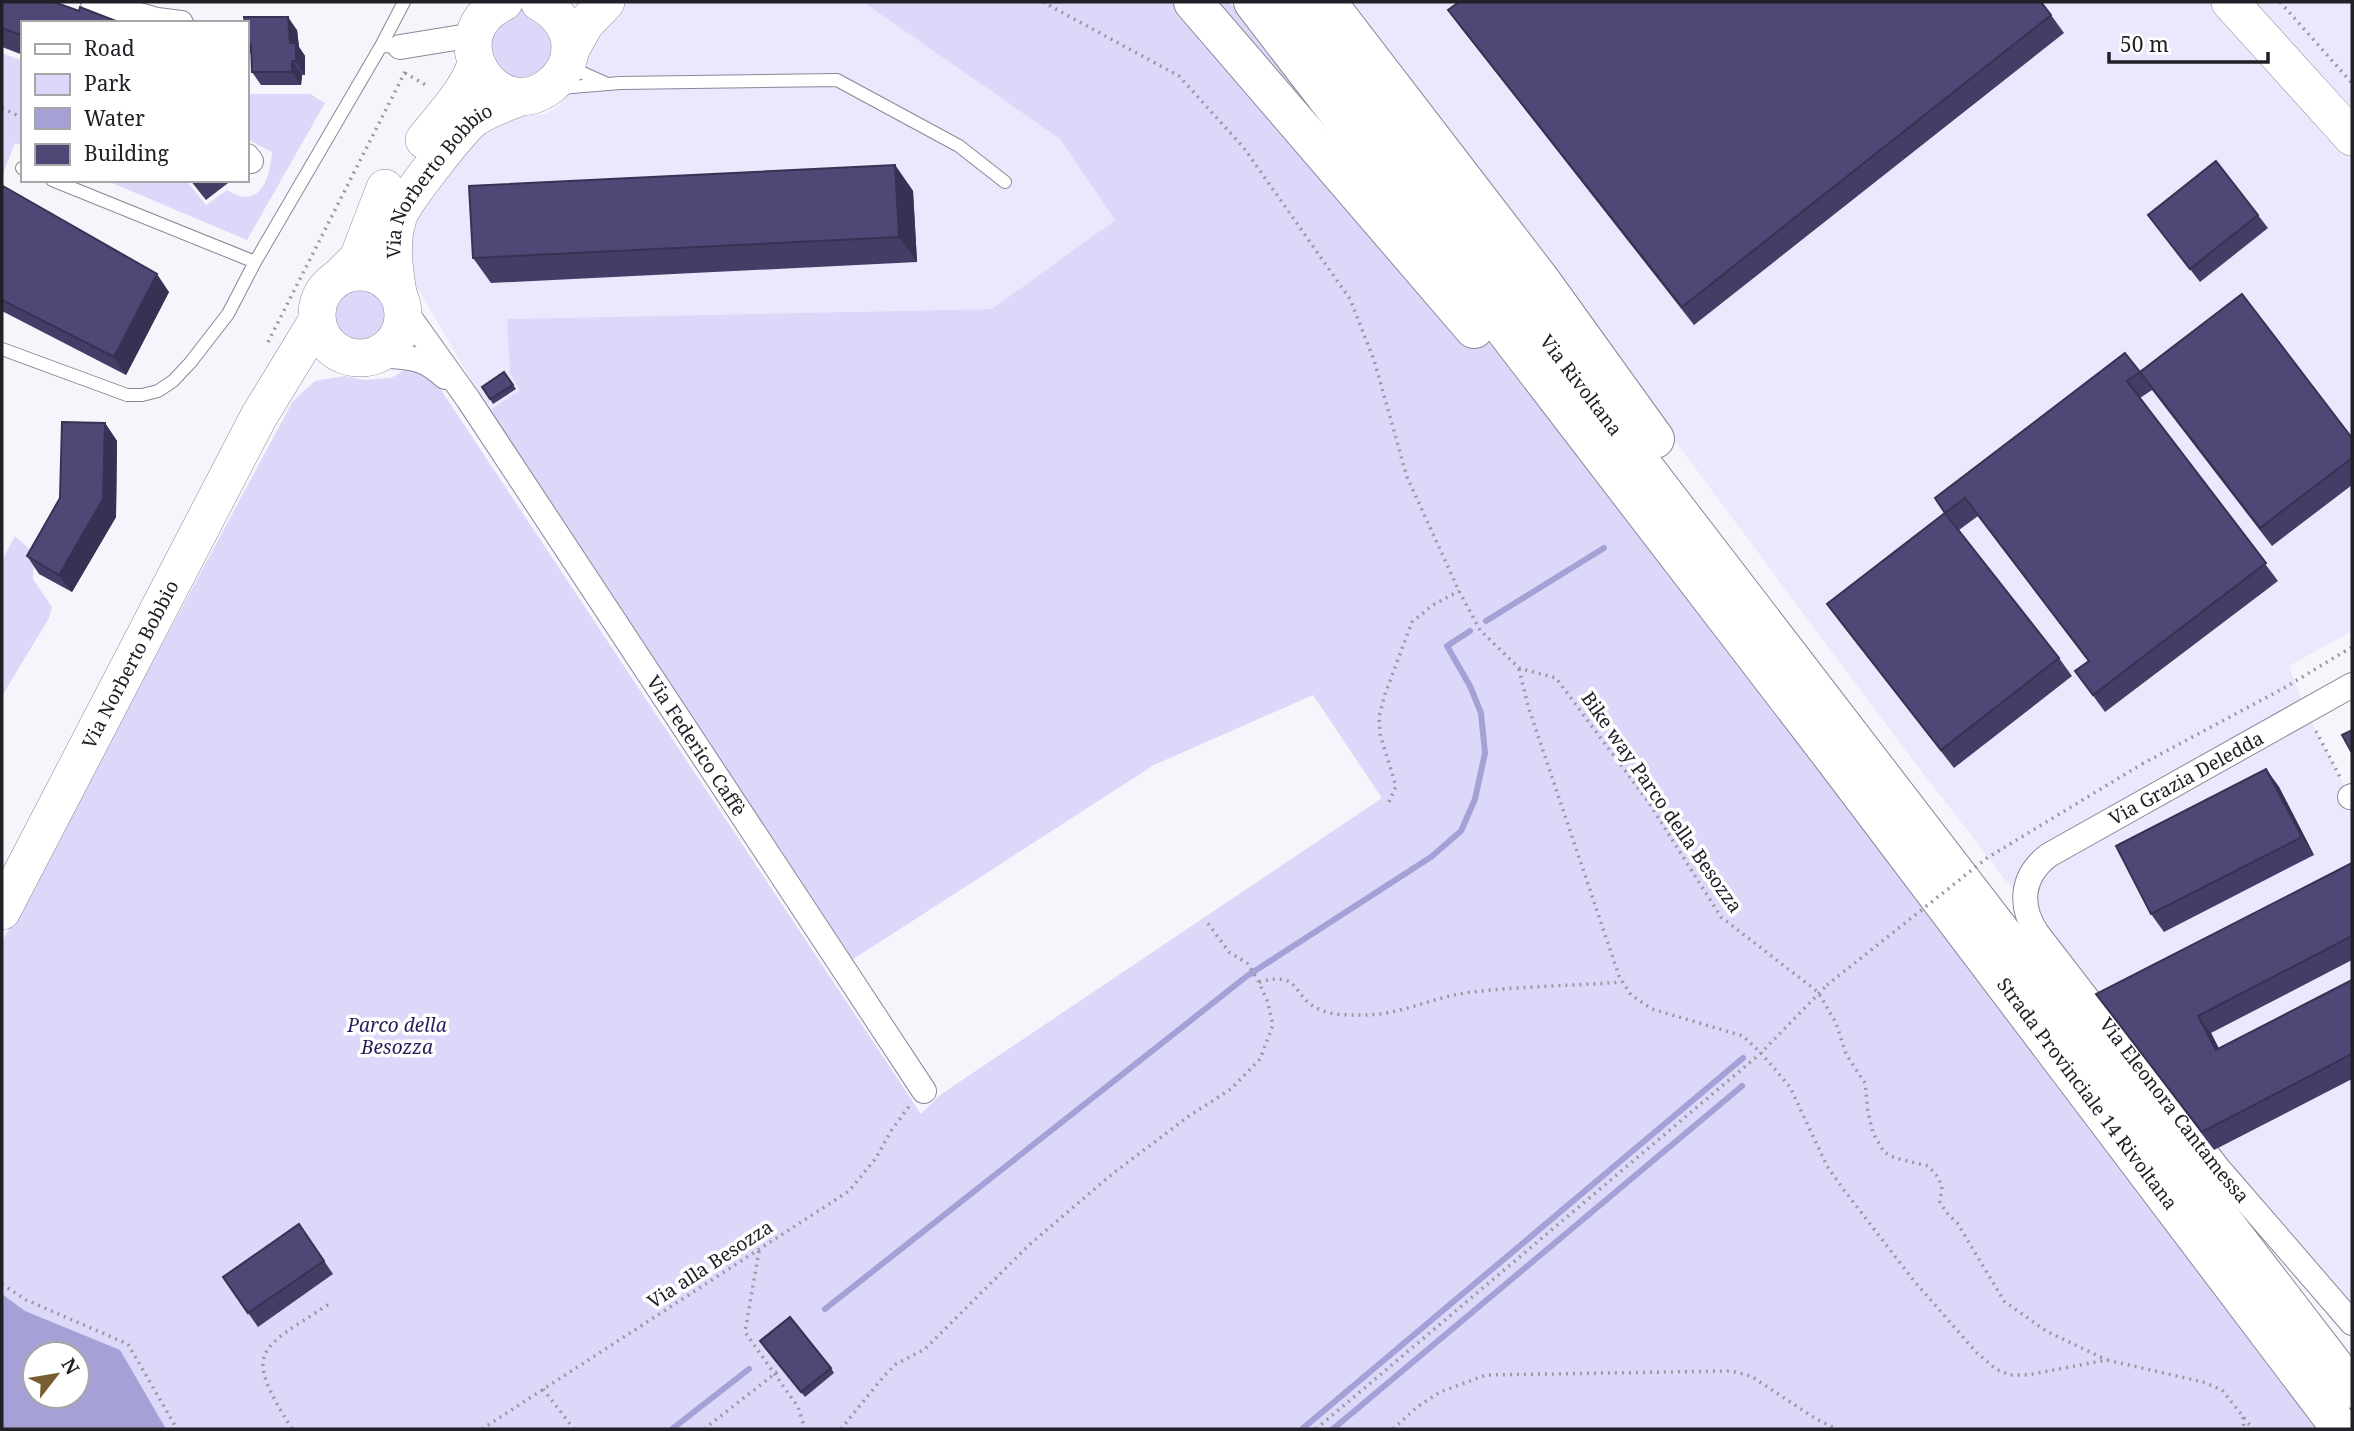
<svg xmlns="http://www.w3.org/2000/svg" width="2354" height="1431" viewBox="0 0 2354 1431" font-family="'Noto Serif',serif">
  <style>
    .built { fill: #e9e8fc }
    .green { fill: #dbd8f9; fill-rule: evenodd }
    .water { fill: #a5a1d6; fill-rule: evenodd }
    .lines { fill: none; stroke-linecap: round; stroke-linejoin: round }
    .stream { stroke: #a5a1d6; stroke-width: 6 }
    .lane-casing { stroke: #898898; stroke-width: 14 }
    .street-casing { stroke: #898898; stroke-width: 26 }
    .secondary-casing { stroke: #898898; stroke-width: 38 }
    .highway-casing { stroke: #898898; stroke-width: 40 }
    .path { stroke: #9a99a0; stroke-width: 3.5; stroke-dasharray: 2 5; stroke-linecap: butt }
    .lane { stroke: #fff; stroke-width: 12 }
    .street { stroke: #fff; stroke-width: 24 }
    .secondary { stroke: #fff; stroke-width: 37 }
    .highway { stroke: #fff; stroke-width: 38 }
    .path-bridge { stroke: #9a99a0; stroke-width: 3.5; stroke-dasharray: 2 5; stroke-linecap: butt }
    .wall { fill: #433e65 }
    .shaded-wall { fill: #373253 }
    .building { fill: #4e4876; stroke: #373253; stroke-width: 2 }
    .labels { text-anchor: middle; stroke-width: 7; stroke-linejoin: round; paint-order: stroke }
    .street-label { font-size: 19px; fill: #212027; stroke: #fff }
    .park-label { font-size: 19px; font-style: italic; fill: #2a1c5a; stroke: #fff }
  </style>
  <rect width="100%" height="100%" fill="#f6f5fc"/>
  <path class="built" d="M629,2H863L1060,139L1115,220L992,309L507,319L520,390L489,411L417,287L409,266L415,213L473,142L490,129L528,115L546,114L559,106L606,18Z
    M1348,2H2352V631L2289,666L2306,711L2352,801V1302L2347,1306L2221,1159L1906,751Z"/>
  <path class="green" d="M863,2H1228L1263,34L2337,1429H2V942L293,401L315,381L345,376L364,380L391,378L406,369L422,370L437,384L921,1114L940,1095L1382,798L1313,695L1154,765L852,960L489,411L520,390L510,373L507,319L992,309L1115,220L1060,139ZM35,1354H77V1396H35Z
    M523,10L535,12L558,50L531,83L492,71L486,33L510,11Z
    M2,53L23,61V146L15,143L2,176Z
    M247,94H310L325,103L247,240L105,180H186L206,205L227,190C260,211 270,179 272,152L247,139Z
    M328 315a32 32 0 1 1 64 0a32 32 0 1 1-64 0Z
    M15,536L34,553L33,579L52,607L49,618L2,696V560Z"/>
  <path class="water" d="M2,1294L25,1311L120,1350L166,1429H2ZM35,1354H77V1396H35Z"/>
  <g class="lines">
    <path class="stream" d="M1486,621L1604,548
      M825,1309L1247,976L1431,857L1461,831L1475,799L1485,753L1481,713L1470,686L1447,646L1470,631
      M672,1429L749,1369
      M1302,1429L1743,1058
      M1333,1429L1742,1086"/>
    <g class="lane-casing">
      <path id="lane" d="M381,46L404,2
        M567,66L605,83
        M560,88L620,83L837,80L959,146L1005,182
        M22,168L23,169
        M52,180L255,262
        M2,349L127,395H142L158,391L173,381L190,363L228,314L255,262L381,46L400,47"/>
    </g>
    <g class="street-casing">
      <g id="street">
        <path d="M93,2L157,20L181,23"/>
        <path d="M400,47L474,35"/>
        <path d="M247,156L251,161"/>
        <path id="s1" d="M403,308L468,399L924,1091"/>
        <path d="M378,355C409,358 421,355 445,377"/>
        <path id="s2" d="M2352,685L2049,855C2022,875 2018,905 2037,933L2218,1168L2352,1323"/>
        <path d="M2350,797L2352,796"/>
      </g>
    </g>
    <g class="secondary-casing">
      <g id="secondary">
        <path d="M504,2C434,35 498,129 551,85C562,76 570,63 570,48C570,27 557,12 539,2"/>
        <path d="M2230,2L2352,137"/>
        <path d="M570,51L585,24L606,2"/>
        <path d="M424,140C443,116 466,93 476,64"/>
        <circle cx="360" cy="315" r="43"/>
        <path d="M341,275L358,258L385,188"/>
        <path id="s3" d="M398,293C394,268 390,243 398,218C403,201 459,131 473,119C487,109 506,103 522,96"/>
        <path id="s4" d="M2,911L259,416L317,321"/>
      </g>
    </g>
    <g class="highway-casing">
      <g id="highway">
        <path d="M1193,2L1474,329"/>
        <path id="s5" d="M1253,2L1832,756L2341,1429"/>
        <path id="s6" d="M1287,2L2352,1389"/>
        <path d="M1327,2L1542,282L1655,439"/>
      </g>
    </g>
    <path class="path" d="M1043,2L1179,76L1244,148L1350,299L1374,360L1407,477L1459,591L1480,630L1519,668L1556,678L1649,803L1721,917L1818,992L1836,1023L1846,1054L1865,1083L1868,1112L1873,1133L1884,1152L1895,1158L1928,1166L1938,1177L1942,1187L1940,1202L1946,1212L1958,1224L2004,1301L2046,1331L2107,1360
      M2280,2L2352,83
      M405,73L429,87
      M2,108L23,118
      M268,342L407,68
      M1519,669L1528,706L1619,976L1631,995L1652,1009L1743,1036L1761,1053L1790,1087L1827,1166L1844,1190L1914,1281L1977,1353L1996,1369L2010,1375H2027L2107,1360L2203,1382L2222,1390L2253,1429
      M2316,731L2340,777
      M2142,764L2284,688L2352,647
      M1389,802L1396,786L1380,734L1379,717L1385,694L1412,622L1433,605L1459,591
      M1259,982C1304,970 1290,998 1321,1010C1331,1015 1346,1015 1358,1015C1397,1017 1434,996 1472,992C1522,986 1572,986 1622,982
      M759,1251L745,1332L798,1407L805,1429
      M2,1284L26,1300L128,1344L177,1429
      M543,1389L574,1429
      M2243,1417L2244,1429
      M292,1429C242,1349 258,1351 329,1304
      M482,1429L849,1191L876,1158L891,1131L910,1105
      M704,1429L781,1369
      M841,1429L884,1376L896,1364L925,1349L1029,1245L1111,1175L1189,1116L1231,1089L1260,1059L1273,1025L1268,1003L1259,982L1247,963L1229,952L1207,922
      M1316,1429L1761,1053L1827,985
      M1393,1429L1417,1407L1440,1392L1486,1375L1731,1371L1751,1376L1816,1419L1837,1429"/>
    <use href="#lane" class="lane"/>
    <use href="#street" class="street"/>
    <use href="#secondary" class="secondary"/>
    <use href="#highway" class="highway"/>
    <path class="path-bridge" d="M1827,985L1987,858L2142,764"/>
  </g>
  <path class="wall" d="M2,2L79,11L121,23H23V55L2,47Z
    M1448,10L2051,15L2064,33L1694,325L1461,28Z
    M247,23L297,30L299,47L305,56V75H302L301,85H261L252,72L251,54L247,47Z
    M895,165L913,191L917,262L491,283L473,258Z
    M190,180H232L206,200Z
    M2,189L169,292L126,375L2,311Z
    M2148,215H2258L2268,228L2200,282Z
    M504,372L516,389L493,404L482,387Z
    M2140,372L2352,438V485L2272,546L2152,390L2140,398L2278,581L2105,712L2075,671L2088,661L1978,516L1959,530L2059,658L2072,676L1954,768L1840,622L1827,604L1945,513L1935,498Z
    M105,423L117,441L116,517L72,592L39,574L27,556Z
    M2266,769L2279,787L2314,855L2164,932L2151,914Z
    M2352,863V960L2211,1033L2219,1049L2352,980V1079L2214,1150L2096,994Z
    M299,1224L333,1274L258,1327L223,1277Z
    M763,1346L831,1368L834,1373L805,1397Z"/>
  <path class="shaded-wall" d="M288,17L297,30L299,47L305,56V75L296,61L290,43Z
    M292,61L302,75L301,85L292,72Z
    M895,165L913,191L917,262L899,237Z
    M157,274L169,292L126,375L114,357Z
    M105,423L117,441L116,517L72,592L59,575Z
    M2266,769L2279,787L2314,855L2302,837Z
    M2198,1016L2211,1033L2229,1068L2216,1050Z"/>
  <path class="building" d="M2,2H54L79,11L80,7L121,23H23V36L2,28Z
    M1459,2H2041L2051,15L1682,307L1448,10Z
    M244,17H288L290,43H296V61H292V72H252L251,44H247V23H245Z
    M2216,161L2258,215L2190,269L2148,215Z
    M895,165L899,237L473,258L469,186Z
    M3,186L157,274L114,357L2,300V189Z
    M2242,294L2352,438V458L2260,528L2140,372Z
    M2125,353L2140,372L2127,381L2266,563L2093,695L2075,671L2089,661L1965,498L1945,513L1935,498Z
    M504,372L513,385L490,399L482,387Z
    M62,422L105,423L103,499L59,575L27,556L60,498Z
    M1945,513L2059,658L1941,750L1827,604Z
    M2352,730V753L2342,735Z
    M2266,769L2302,837L2151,914L2116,846Z
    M2352,863V936L2198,1016L2216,1050L2352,980V1054L2202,1132L2096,994Z
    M299,1224L324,1261L248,1313L223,1277Z
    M790,1317L831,1368L801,1392L760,1341Z"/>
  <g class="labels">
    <g class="street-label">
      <text dy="7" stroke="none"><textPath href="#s3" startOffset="128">Via Norberto Bobbio</textPath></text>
      <text dy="7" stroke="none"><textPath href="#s6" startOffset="483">Via Rivoltana</textPath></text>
      <text dy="7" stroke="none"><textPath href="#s4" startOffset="278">Via Norberto Bobbio</textPath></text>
      <text dy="7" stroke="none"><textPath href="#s1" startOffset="527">Via Federico Caffè</textPath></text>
      <text transform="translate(2186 778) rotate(-29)" y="7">Via Grazia Deledda</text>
      <text transform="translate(1662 802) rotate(55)" y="7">Bike way Parco della Besozza</text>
      <text dy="7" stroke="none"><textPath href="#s5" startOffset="1374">Strada Provinciale 14 Rivoltana</textPath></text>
      <text dy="7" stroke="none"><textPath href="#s2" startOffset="660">Via Eleonora Cantamessa</textPath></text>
      <text transform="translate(710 1264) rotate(-33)" y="7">Via alla Besozza</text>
    </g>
    <g class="park-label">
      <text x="397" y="1032">Parco della<tspan x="397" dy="22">Besozza</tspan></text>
    </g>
  </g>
  <rect width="2354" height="1431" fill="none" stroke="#212027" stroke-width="7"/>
  <rect x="21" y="21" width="228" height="161" fill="#ffffff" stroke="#a6a6a9" stroke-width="2"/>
  <rect x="35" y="44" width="35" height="10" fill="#ffffff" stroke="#a6a6a9" stroke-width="2"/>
  <text x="84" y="56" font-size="21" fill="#212027">Road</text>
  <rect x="35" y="74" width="35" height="21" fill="#dbd8f9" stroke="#a6a6a9" stroke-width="2"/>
  <text x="84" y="91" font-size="21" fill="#212027">Park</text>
  <rect x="35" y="108" width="35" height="21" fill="#a5a1d6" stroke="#a6a6a9" stroke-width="2"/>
  <text x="84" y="126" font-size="21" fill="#212027">Water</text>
  <rect x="35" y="144" width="35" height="21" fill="#4e4876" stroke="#a6a6a9" stroke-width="2"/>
  <text x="84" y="161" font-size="21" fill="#212027">Building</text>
  <g transform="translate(56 1375) rotate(59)"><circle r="33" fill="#ffffff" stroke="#a6a6a9" stroke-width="2"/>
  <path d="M0-5L12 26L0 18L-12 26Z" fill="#785d30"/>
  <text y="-10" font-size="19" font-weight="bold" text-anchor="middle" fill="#212027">N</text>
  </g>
  <path d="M2109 52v10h159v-10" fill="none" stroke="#212027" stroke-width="3.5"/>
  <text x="2120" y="52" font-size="21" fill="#212027" stroke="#ffffff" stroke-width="5" paint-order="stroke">50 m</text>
</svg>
